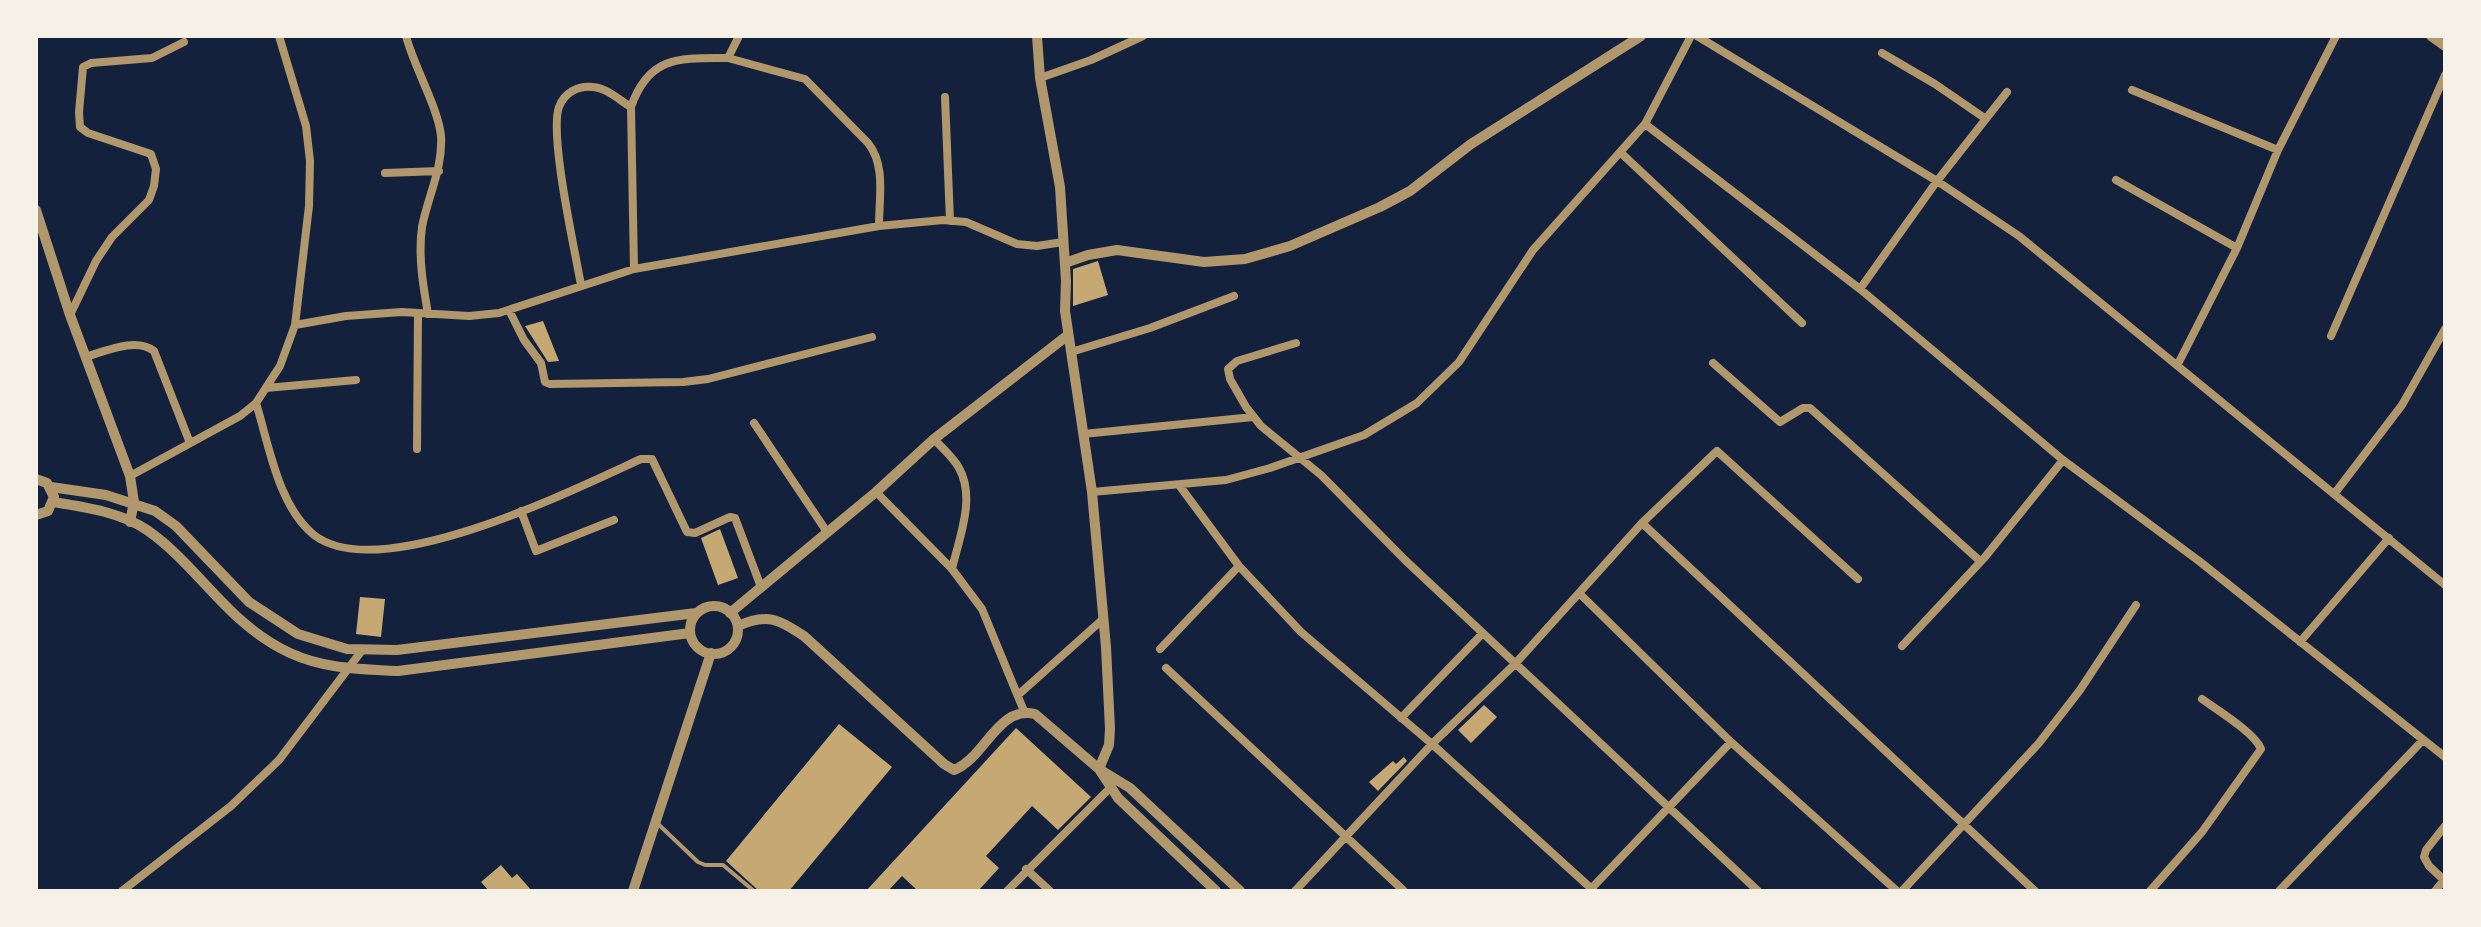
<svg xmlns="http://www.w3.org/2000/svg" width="2481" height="927" viewBox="0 0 2481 927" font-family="Signika,sans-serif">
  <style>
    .building { fill: #c6a872 }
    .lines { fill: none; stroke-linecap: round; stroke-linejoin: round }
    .service { stroke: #b1986c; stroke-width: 4 }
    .minor { stroke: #b1986c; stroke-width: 8 }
    .tertiary { stroke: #b1986c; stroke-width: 10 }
  </style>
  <rect width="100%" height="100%" fill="#14213d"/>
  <path class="building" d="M1098,261L1108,295L1073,306V269Z
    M543,321L559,361L548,362L525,326Z
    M720,529L738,578L718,585L701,538Z
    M360,597L385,599L381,637L356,634Z
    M1484,705L1497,717L1471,743L1458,730Z
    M839,724L892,767L789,891H759L726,861Z
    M1016,728L1091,797L1058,830L1032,806L986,856L999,868L978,891H918L902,876L888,891H866Z
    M1404,757L1407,761L1378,791L1369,782L1393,761L1396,764Z
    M501,865L512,878L517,874L532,891H489L481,882Z"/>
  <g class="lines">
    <path class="service" d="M657,823L698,862L705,865H723L754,891"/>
    <path class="minor" d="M279,36L306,126L310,161L309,206L295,325L280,366L256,403C269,445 278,506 314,535C380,586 573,490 641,459H652L687,532L695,533L730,517L735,518L761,587
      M406,36C414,67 438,107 441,136C443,168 428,196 422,227C418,256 423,285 428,314
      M1697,36L1937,181L2019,236L2445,585
      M1882,53L1935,84L1986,119
      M728,58L805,79L868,143C886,165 879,198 879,226
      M1040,78L1091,60L1143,36
      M2132,90L2278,150
      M945,97L950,221
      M1645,124L1860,289L2063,460L2199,561L2445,757
      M1620,152L1802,323
      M385,173L439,171
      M2116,180L2237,248
      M634,269L631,107C649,55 680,58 728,58L739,36
      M581,285C575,251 549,135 559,107C564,93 578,85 593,87C607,88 619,100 631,107
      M1860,289L1937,181L2007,92
      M509,310L524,340L541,363L545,382L550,384L683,382L708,379L872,337
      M70,315L96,261L112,237L149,200L154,186L156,169L151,154L88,133L80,127L79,112L83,67L91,63L152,58L184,42
      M295,325L346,316L402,312L469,316L499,313L634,269L879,226L943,220L966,222L1017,244L1037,246L1063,242
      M2331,336L2445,75
      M1296,343L1237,361L1228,369L1230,379L1246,407L1261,426L1321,475L1405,560L1758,891
      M1071,352L1150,328L1234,296
      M85,357C106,351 136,337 154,351L190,443
      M1713,363L1780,422L1803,408H1810L1980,561
      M2178,364L2237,248L2278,150L2336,36
      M266,388L356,380
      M754,423L827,532
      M1083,434L1253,417
      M934,439C942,448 953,457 959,468C976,498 959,538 952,569
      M417,449L418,313
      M130,476L240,416L256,403
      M1179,485L1239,566L1301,632L1432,744L1594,891
      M876,492L952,569L982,609L1024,711
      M1092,492L1226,480L1270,468L1364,435L1417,403L1459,362L1533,250L1645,124L1691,36
      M2335,493L2402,405L2445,329
      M521,511L536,551L614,520
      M1642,523L2035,891
      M1858,579L1717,451L1642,523L1579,593L1731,742L1897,891
      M2300,642L2389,538
      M1902,646L1985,557L2063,460
      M1160,649L1239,566
      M1166,668L1404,891
      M1018,695L1102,620
      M1401,718L1483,633
      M2445,826L2426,850L2424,857L2429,866L2445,881
      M1026,869L1050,891
      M122,891L231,806L279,760L363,649
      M1007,891L1110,788
      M1295,891L1432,744L1515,664L1579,593
      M1589,891L1731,742
      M1902,891L2039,743L2080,690L2136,605
      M2150,891L2202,832L2261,749C2255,733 2217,710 2202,699
      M2279,891L2423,740
      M2435,891L2444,880"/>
    <path class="tertiary" d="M1037,36L1040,78L1060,187L1066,281L1065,311L1092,492L1106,647L1110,729L1109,745L1099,769
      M2431,36L2445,46
      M36,210L70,315L130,476L134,502L130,522
      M1065,263L1088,255L1117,250L1204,262L1245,259L1290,246L1380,207L1410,191L1471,144L1641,36
      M36,479L47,483L54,497L48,511L36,515
      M51,487L106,495L155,511L176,526L249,602L298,634L347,649L397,650L696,613
      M53,502C84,507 120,512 147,530C200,567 226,623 290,653C324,669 361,669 398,671L690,633
      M690 630a24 24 0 1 1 48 0a24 24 0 1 1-48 0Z
      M730,613L876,492L934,439L1068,335
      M738,626C768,613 777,619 804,636L944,764L954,770C985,758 998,705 1035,714L1099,769L1130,788L1240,891
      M1099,769L1118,798L1216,891
      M633,891L711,653"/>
  </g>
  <rect width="2481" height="927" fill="none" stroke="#f6f1e7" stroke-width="76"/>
</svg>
